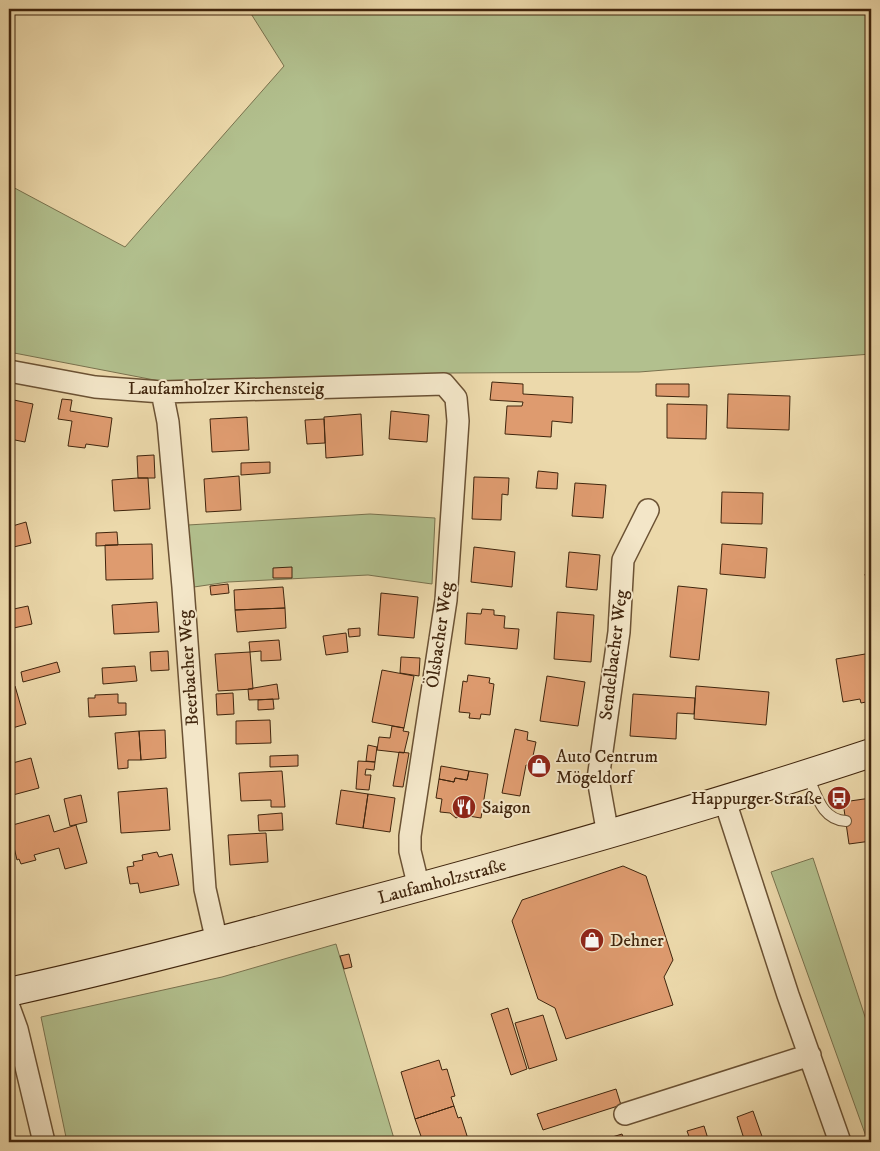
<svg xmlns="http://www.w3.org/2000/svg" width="880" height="1151" viewBox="0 0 880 1151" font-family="'IM FELL DW Pica',serif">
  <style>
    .green { fill: #b2c08e; stroke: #79724e }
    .building { fill: #de9b6f; stroke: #40250d }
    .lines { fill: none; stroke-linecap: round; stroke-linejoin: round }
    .service-casing { stroke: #6b5234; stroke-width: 12 }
    .minor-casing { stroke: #6b5234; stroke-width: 24 }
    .secondary-casing { stroke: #40250d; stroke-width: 30 }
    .service { stroke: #f3e6c8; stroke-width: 10 }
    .minor { stroke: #f3e6c8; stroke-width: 21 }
    .secondary { stroke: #f3e6c8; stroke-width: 28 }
    .labels { text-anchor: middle; stroke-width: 4; stroke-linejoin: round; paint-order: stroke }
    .street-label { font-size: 18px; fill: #40250d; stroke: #f3e6c8 }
    .poi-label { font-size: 18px; fill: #40250d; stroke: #f3e6c8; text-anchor: start }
  </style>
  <rect width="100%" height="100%" fill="#ecd9ab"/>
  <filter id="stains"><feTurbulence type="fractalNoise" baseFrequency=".004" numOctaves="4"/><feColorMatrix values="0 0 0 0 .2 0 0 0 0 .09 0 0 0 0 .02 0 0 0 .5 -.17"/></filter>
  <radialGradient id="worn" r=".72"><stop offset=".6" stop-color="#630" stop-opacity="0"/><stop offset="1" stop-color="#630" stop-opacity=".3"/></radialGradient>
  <path class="green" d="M248,9H871V354L639,372L452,373L170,383L9,352V185L125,247L284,66Z
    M370,514L435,518L432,584L368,575L228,582L194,587L188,525Z
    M813,858L871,1035V1142H868L771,872Z
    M336,944L395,1142H67L41,1017L222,977Z"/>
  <path class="building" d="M492,382L523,384V394L573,397L572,423L552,421L551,437L505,434L507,406H522L523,402L490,400Z
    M656,384H689V397L656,396Z
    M728,394L790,396L789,430L727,428Z
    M9,399L33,404L25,442L10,439Z
    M62,399L72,400L70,411L112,418L108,447L86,444L85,448L68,446L72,421L58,419Z
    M667,404L707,405L706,439L667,438Z
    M391,411L429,415L427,442L389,439Z
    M361,414L363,455L326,458L324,417Z
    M247,417L249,450L212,452L210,419Z
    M324,419L325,443L307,444L305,420Z
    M154,455L155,478H138L137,456Z
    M270,462V473L241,475V463Z
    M538,471L558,473L557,489L536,488Z
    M239,476L241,510L206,512L204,479Z
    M474,477L509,478L508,495L502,494L501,520L472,519Z
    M138,478H148L150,509L114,511L112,480Z
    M575,483L606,485L603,518L572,516Z
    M722,492L763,493L762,524L721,523Z
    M26,522L31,543L9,548V527Z
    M117,532L118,545L96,546V533Z
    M152,544L153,579L106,580L105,545Z
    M722,544L767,548L765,578L720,574Z
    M474,547L515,552L512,587L471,582Z
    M569,552L600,555L597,590L566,587Z
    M292,567V578H273V568Z
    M871,573V603L865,574Z
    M228,584L229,593L211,595L210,586Z
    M678,586L707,589L699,660L670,657Z
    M283,587L285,608L235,610L234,590Z
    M381,593L418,597L414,638L378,635Z
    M157,602L159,632L114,634L112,605Z
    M28,606L32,624L9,629V610Z
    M285,608L286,628L237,632L235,610Z
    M482,609L494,610V615L505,616L504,628L519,629L517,649L465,644L467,613L481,614Z
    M557,612L594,615L591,662L554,659Z
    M360,628V636L349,637L348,629Z
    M346,633L348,652L326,655L323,636Z
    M279,640L281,660L261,661V651L250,652L249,642Z
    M168,651L169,670L151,671L150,652Z
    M250,652L253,689L218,691L215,654Z
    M871,653V701L861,703L860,699L843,702L836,659Z
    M401,657L420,658L419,676L400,673Z
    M57,662L60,672L23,682L21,672Z
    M135,666L137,681L103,684L102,668Z
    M382,670L414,676L404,728L372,722Z
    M468,675L490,678L489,683L494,684L490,715L481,714L480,719L469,718L470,713L459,712L463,681L467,682Z
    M547,676L585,682L578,726L540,721Z
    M277,684L279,699L249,700L248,689Z
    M15,686L26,724L9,729V688Z
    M696,686L769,692L766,725L694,719Z
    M233,693L234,714L217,715L216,694Z
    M118,694V703H126V715L89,717L88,698H95V695Z
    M633,694L695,698L694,714L677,713L676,739L630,736Z
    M273,699L274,709L258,710V700Z
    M270,720L271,743L236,744V721Z
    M392,726L404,728L403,731L409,732L404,753L377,750L379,737L390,738Z
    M515,729L528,732L527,740L536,742L533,756L537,757L535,766L526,765L520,796L502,793Z
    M165,730L166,758L141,760L139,731Z
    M139,731L141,760H128V768L118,769L115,733Z
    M368,745L377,747L375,762L366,761Z
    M399,752L409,753L403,787L393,786Z
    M298,755V766L270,767V756Z
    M31,758L39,788L9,796V764Z
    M358,761L375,762L374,770L366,769L365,775H371L369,790L356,789Z
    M441,766L469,771L467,780L455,778L454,782L439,779Z
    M282,771L285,807H271V800L241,801L239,773Z
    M469,771L488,774L481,818L462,815L456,818L450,813L440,812L442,799L436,798L439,779L454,782L455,778L467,780Z
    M167,788L170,830L121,833L118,792Z
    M341,790L368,794L363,828L336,824Z
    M368,794L395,798L390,832L363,828Z
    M81,795L87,822L70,826L64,799Z
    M871,798V841L849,844L843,802Z
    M282,813L283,830L259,831L258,815Z
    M49,815L54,832L76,825L87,863L65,869L59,848L34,855L36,860L21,864L19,859L17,860L9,826Z
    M266,833L268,862L230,865L228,835Z
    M157,852L159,857L172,854L179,885L140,893L138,883L130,884L127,867L134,866L133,862L143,860L142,855Z
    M623,866L646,876L673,960L664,977L673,1005L566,1039L555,1008L538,999L512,921L522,900Z
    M349,954L352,967L344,969L340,956Z
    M508,1008L527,1069L511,1075L491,1014Z
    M543,1015L557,1060L529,1069L515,1023Z
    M439,1060L442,1070L447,1069L455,1096L451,1097L454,1106L415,1119L401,1072Z
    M616,1089L621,1105L543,1130L537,1114Z
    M454,1106L458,1118L461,1117L469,1142H423L415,1119Z
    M753,1111L764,1142H745L737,1117Z
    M704,1126L709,1142H691L687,1131Z
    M622,1134L625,1142H596Z"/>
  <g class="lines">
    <g class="service-casing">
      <path id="service" d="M808,776C817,796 822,820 846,821"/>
    </g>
    <g class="minor-casing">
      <path id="minor" d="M9,371L95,387L162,392L444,384L456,398L458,421L446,600L410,836V851L419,888
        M162,392L168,422L183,587L205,889L217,942
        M725,801L788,995L840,1142
        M608,835L598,779L619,632L623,560L648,510
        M9,1007L17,1029L44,1142
        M625,1114L810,1055"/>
    </g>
    <g class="secondary-casing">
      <path id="secondary" d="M9,992C123,967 236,937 349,906C525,859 699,810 871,753"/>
    </g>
    <use href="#service" class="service"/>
    <use href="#minor" class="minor"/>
    <use href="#secondary" class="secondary"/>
  </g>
  <defs>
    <g id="shop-disc" transform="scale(1.25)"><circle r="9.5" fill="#8f2418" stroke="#f3e6c8"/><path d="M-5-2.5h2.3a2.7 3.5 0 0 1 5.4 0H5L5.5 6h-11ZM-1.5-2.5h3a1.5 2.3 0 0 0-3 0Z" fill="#fff"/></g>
    <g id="bus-disc" transform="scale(1.25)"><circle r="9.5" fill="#8f2418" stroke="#f3e6c8"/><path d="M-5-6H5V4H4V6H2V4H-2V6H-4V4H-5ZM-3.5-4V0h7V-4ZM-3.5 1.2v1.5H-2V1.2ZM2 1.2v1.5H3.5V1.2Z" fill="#fff"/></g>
    <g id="restaurant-disc" transform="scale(1.25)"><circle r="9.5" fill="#8f2418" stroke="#f3e6c8"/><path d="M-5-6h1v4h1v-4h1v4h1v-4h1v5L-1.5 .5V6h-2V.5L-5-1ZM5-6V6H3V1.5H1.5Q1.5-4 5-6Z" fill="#fff"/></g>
  </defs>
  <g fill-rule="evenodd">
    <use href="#shop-disc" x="539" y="766"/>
    <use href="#bus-disc" x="839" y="798"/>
    <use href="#restaurant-disc" x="464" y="807"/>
    <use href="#shop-disc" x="592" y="940"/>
  </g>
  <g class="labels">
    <g class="street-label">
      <text x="226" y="394">Laufamholzer Kirchensteig</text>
      <text transform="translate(439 635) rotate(-82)" y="6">Ölsbacher Weg</text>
      <text transform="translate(613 655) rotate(-83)" y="6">Sendelbacher Weg</text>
      <text transform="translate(188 668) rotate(-94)" y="6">Beerbacher Weg</text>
      <text transform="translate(442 881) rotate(-15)" y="6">Laufamholzstraße</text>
    </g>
    <g class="poi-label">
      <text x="556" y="762">Auto Centrum<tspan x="556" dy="21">Mögeldorf</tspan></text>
      <text x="822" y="804" text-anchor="end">Happurger Straße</text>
      <text x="482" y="813">Saigon</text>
      <text x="610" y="946">Dehner</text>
    </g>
  </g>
  <rect width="880" height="1151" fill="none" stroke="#ecd9ab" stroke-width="30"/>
  <rect x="10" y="10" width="860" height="1131" fill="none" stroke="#40250d" stroke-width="2.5"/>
  <rect x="15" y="15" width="850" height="1121" fill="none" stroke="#40250d"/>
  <rect width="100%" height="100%" filter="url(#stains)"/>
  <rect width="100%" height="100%" fill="url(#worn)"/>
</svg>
